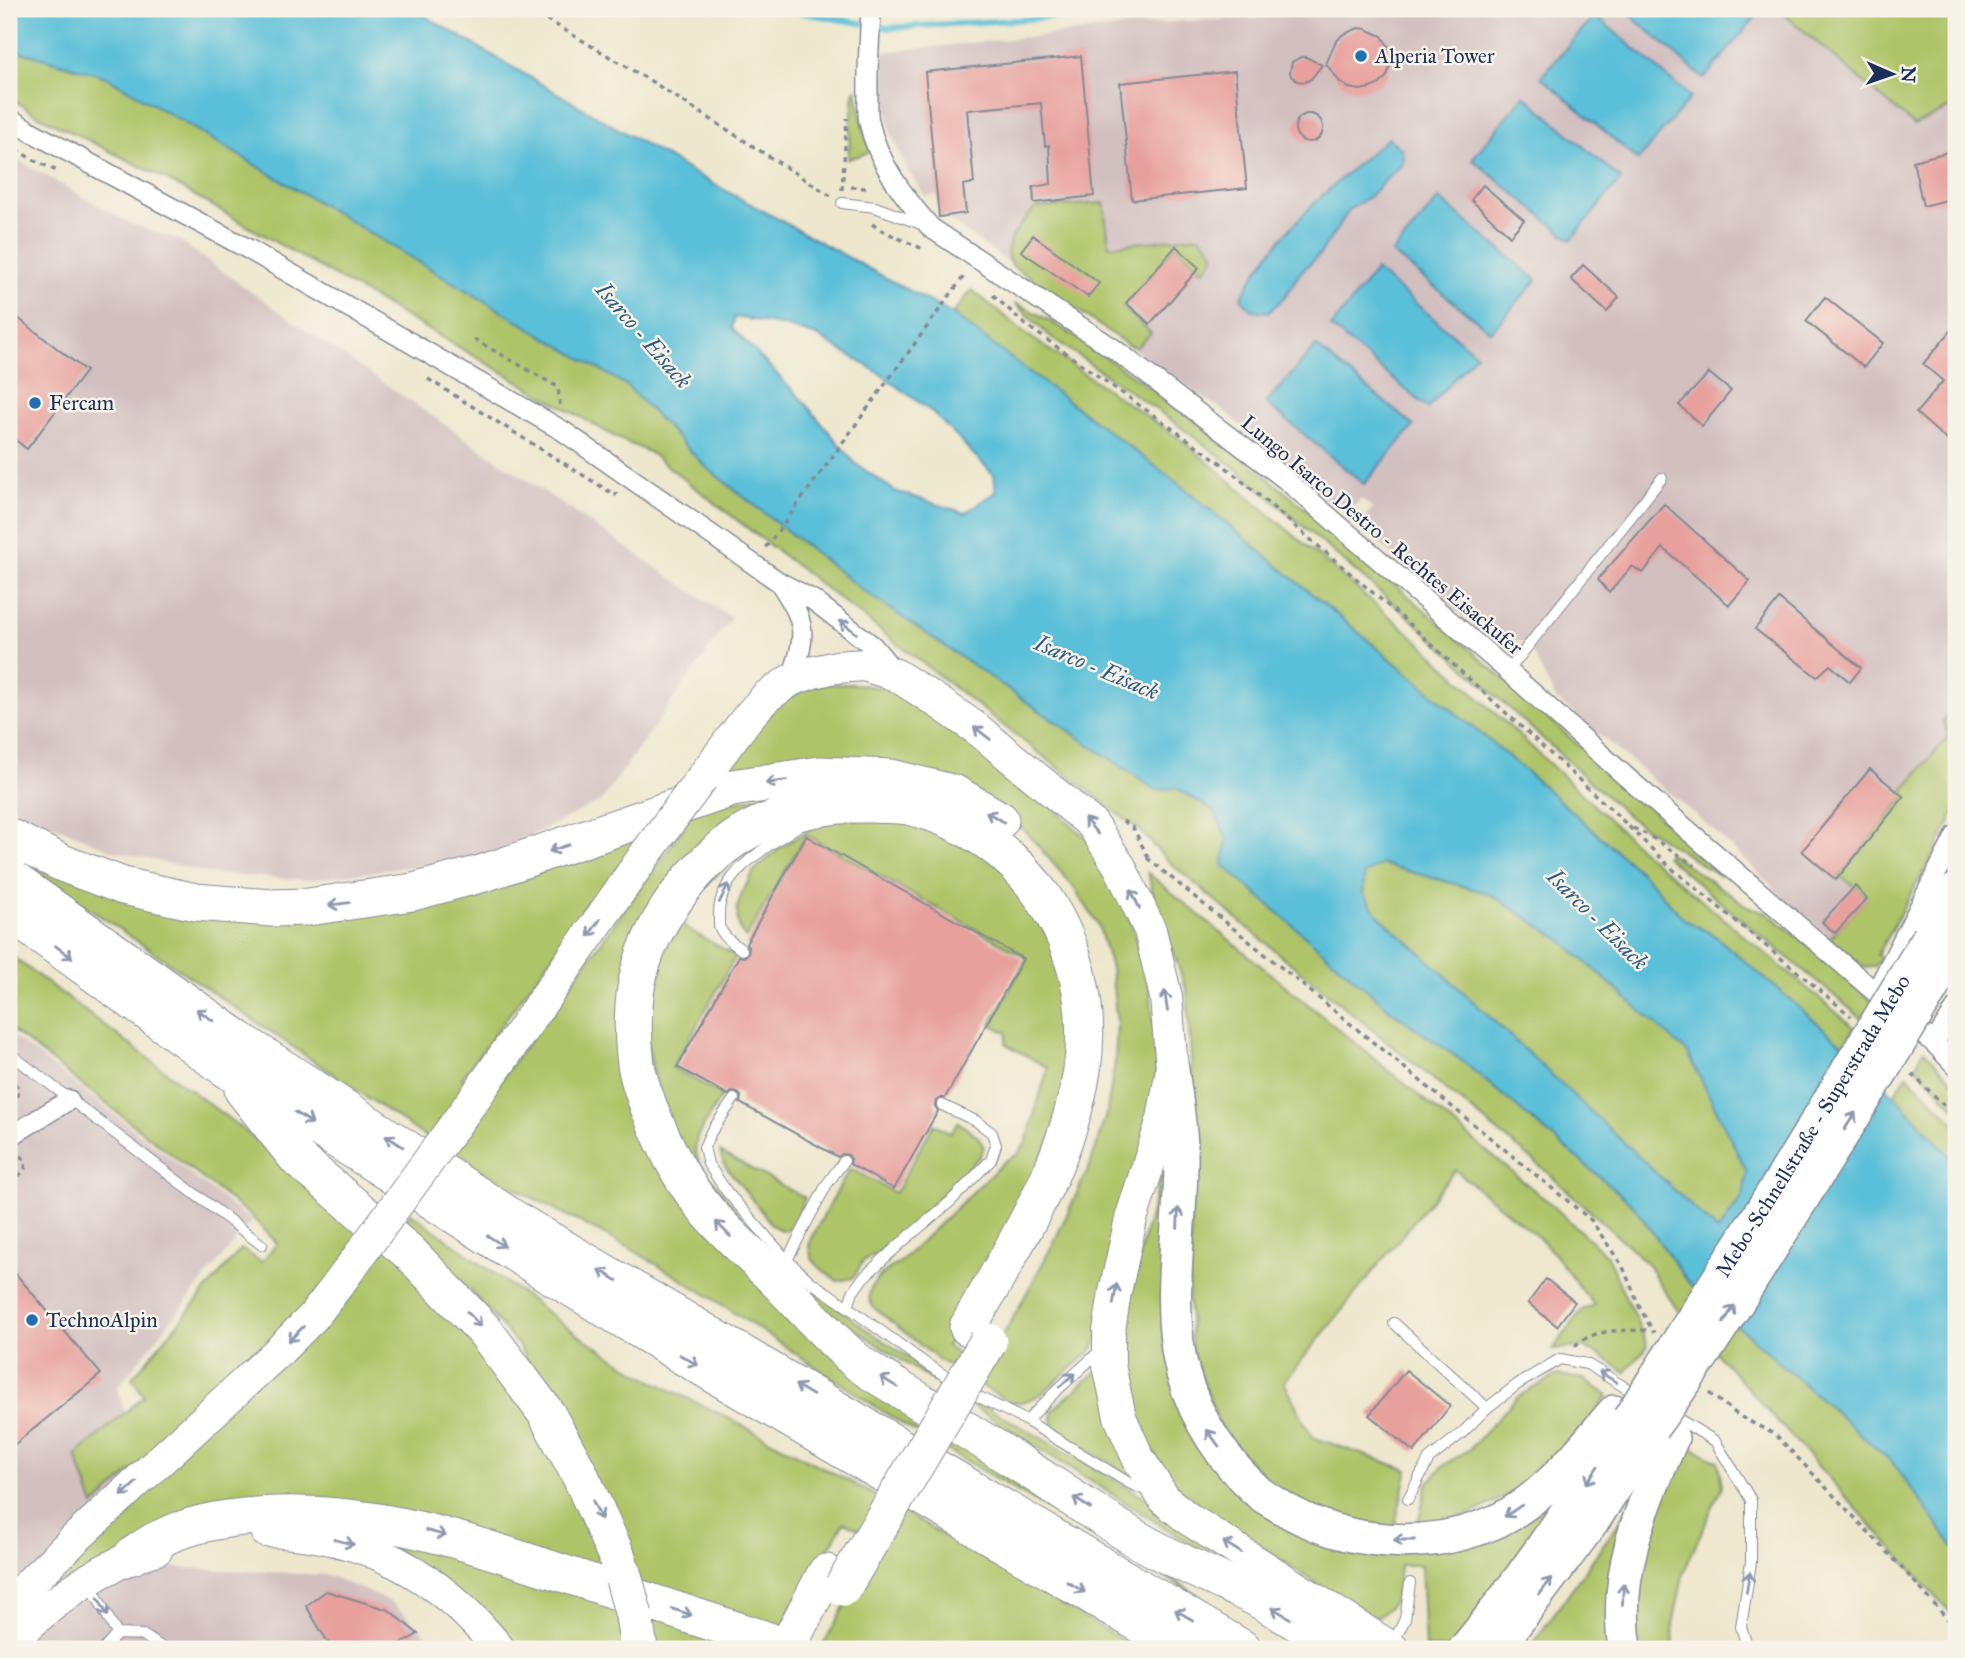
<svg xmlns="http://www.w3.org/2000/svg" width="1965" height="1658" viewBox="0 0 1965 1658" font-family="'IM FELL Great Primer',serif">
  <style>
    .industrial { fill: #d2bfc0 }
    .green { fill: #afc468; stroke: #657a63; stroke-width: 2; fill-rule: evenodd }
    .water { fill: #5abfd8; stroke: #3a779b; stroke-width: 2; fill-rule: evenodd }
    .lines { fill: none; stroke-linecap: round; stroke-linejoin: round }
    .stream { stroke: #5abfd8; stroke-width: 6 }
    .building { fill: #e8a09d }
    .service-casing { stroke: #848b96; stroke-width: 12 }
    .minor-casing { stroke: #848b96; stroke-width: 22 }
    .primary-casing { stroke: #848b96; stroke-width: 34 }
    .trunk-casing { stroke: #848b96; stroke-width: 36 }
    .motorway-casing { stroke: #848b96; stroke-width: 39 }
    .path { stroke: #848b96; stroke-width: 3.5; stroke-dasharray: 5 5; stroke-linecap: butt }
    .service { stroke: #fff; stroke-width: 10 }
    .minor { stroke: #fff; stroke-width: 19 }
    .primary { stroke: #fff; stroke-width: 32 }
    .trunk { stroke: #fff; stroke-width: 33 }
    .motorway { stroke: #fff; stroke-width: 37 }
    .primary-bridge-casing { stroke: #848b96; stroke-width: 34; stroke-linecap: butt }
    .trunk-bridge-casing { stroke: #848b96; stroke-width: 36; stroke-linecap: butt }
    .motorway-bridge-casing { stroke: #848b96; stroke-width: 39; stroke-linecap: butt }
    .primary-bridge { stroke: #fff; stroke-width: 32 }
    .trunk-bridge { stroke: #fff; stroke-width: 33 }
    .motorway-bridge { stroke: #fff; stroke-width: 37 }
    .oneway { stroke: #8d97ae }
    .poi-dot { fill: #1f6fb2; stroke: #f7f3e8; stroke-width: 2.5 }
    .labels { text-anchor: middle; stroke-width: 5; stroke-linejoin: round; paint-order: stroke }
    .poi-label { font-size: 21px; fill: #1b2f5e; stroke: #f7f3e8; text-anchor: start }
    .street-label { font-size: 21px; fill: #1b2f5e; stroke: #f7f3e8 }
    .water-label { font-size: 23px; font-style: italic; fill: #2e5a83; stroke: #f7f3e8 }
  </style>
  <rect width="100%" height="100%" fill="#f7f3e8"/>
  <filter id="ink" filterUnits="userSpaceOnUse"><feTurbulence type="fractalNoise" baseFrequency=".0143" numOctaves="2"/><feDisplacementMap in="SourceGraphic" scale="14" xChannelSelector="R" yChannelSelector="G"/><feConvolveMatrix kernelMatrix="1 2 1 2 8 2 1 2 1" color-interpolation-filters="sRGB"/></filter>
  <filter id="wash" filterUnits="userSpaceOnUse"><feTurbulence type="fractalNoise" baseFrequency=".00686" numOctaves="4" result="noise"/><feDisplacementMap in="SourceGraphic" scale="28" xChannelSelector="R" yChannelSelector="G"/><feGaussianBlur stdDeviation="1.57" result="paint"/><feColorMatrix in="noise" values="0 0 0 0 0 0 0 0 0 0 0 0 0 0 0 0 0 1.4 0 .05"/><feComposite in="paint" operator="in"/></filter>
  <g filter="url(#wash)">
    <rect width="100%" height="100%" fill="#eee7cd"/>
    <path class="industrial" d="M1304,9H1778L1913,124L1956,105V809L1937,848L1877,955L1882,958L1876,965L1869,968L1863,967L1784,898L1709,826L1556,699L1533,654L1527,647L1517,640L1484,635L1369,534L1364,523L1366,515L1373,508L1361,499L1356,505L1349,507L1335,506L1228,414L1013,266L949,220L948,216L939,217L937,195L925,196L908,171L890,131L885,89L883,52L1184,21L1258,18Z
      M9,155L133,225L177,239L311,334L731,618L601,801L477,862L405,867L307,880L212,874L111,850L9,806Z
      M9,1033L251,1221L118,1387L163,1567L328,1575L391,1602L442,1649H9Z"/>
    <path class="green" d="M1778,9H1956V105L1914,125Z
      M9,46L18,51L107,77L626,385L707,468L865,592L1215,812L1227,839L1224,865L1394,1013L1461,1060L1633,1205L1689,1283L1893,1463L1956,1550V1619L1678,1311L1646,1262L1539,1165L1279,954L1168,861L1139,830L649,452L619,439L162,177L39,116L9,97Z
      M856,89L863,126L870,152L848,159L854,93Z
      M1104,203L1109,246L1200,236L1214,252V258L1203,271L1176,246L1123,307L1151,333L1137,347L1128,345L1013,266C996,247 1023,223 1035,208Z
      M972,290L1029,336L1183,441L1415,638L1648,856L1855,1028L1843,1045L1714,935L1685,920L1644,875L1527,772L1179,484L952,314Z
      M1015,303C1053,320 1088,345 1123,369C1183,410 1239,453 1295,500C1437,618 1575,742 1713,865L1721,877L1630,818L1418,625L1233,466L1171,420L1047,334Z
      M831,684H855L889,689L920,705L967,743L1041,796L1087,839L1113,878L1130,920L1150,989L1157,1062L1154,1100L1103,1329L1092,1350L1040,1395L1023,1402H1009L939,1360L873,1307C860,1289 884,1271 899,1263L1006,1160L1017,1155L1026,1143L1048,1068L1006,1044L1007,1033L991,1024L1027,958L806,835L746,938L741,932L738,923L737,908L742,893L754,871L778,849L834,814L901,813L989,848L1070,969L1068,1099L998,1263L947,1346L980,1371L1011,1322L1053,1244L1090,1166L1107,1111L1115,1062L1117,1023L1111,968L1098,924L1072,885L1027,833L990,803L709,789L778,702L813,686Z
      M1956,707V809L1937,848L1877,955L1882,958C1876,966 1872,969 1863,967L1830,938L1866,899L1855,886L1839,876L1904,798L1900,794L1949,735L1943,722Z
      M812,787L747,821L633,971L677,1185L1001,1461L1206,1601L899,1422L712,1298L628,1247L447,1153L424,1136L9,854L271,919L699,808ZM683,829L487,1099H486L462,1078L634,846Z
      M736,851L739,857L712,879L696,899L682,926L736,956L673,1068L722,1095L697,1137L695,1149L699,1162L741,1218L784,1265L863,1327L967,1396L1164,1508L1189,1527L1381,1649H1357L928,1378L801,1293L778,1272L732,1223L687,1167L663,1116L653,1084L646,1045L650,978L662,942L674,915L691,889Z
      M1669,853L1749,907L1766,912L1807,944L1874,1003L1862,1019C1797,964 1730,912 1666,856Z
      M1382,864L1488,893L1560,939L1688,1052L1747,1172L1743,1196L1718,1231L1432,963L1379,916L1363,894L1364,874Z
      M1148,873L1551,1204L1607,1256L1648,1346L1625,1373L1605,1358L1583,1347L1553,1349L1582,1310L1594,1305L1544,1242L1455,1170L1284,1382L1312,1437L1408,1470L1394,1529L1333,1520L1270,1485L1221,1429L1192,1352L1189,1299L1194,1105L1187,991L1154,898Z
      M9,954L245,1131L361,1222L416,1269L541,1423L610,1576L520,1551L216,1523L9,1631V1618L20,1609L285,1329L94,1506L76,1455L144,1396L132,1378L241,1249L262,1262L277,1243L252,1217L9,1028Z
      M1924,1050L1956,1085V1109L1915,1066Z
      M1907,1075L1956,1124V1163L1894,1095Z
      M958,1122L978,1137L984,1147L980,1156L892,1245L863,1261L853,1278L837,1281C822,1269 806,1262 810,1240L850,1168L895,1193L934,1124L951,1133Z
      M720,1152L805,1198L795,1221L789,1229L781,1230L773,1226L724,1164Z
      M1162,1170L1170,1172L1169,1308L1229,1473L1371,1547L1565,1495L1497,1649L1425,1648L1421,1565H1400C1397,1590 1400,1605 1375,1617L1362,1613L1209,1513L1182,1492L1163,1467L1141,1432L1128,1383L1126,1338L1130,1299L1139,1256Z
      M411,1213L577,1334L646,1378L732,1420L862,1488L1138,1649H821L858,1581L884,1541L844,1522L782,1630L638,1588L591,1474L519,1346L458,1277L400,1228Z
      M1101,1368L1141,1481L1074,1442L1056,1429L1052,1420L1053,1409Z
      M1557,1375L1584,1379L1608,1396L1553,1463L1526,1486L1477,1511L1438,1525L1418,1523L1427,1484L1443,1466L1470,1449L1516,1398Z
      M1686,1445L1718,1461L1722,1486L1684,1571L1673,1624L1674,1649H1635L1632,1628L1646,1535Z
      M1626,1513L1616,1649H1529Z
      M395,1538L617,1604L626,1649H510L389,1543Z
      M650,1614L762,1649H655Z"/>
    <path class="water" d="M9,9H413L699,176L952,314L1179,484L1527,772L1646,877L1685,920L1714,935L1843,1045L1894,1095L1956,1163V1550L1893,1463L1689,1283L1633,1205L1461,1060L1394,1013L1223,865L1227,839L1215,812L1176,788L1156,790L865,592L707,468L626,385L107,77L18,51L9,46ZM735,317L781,325L817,336L879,373L932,412L994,475L996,492L965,513L895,491L855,463L803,401L732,328ZM1382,864L1488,893L1560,939L1688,1053L1747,1172L1743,1196L1718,1231L1432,963L1379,916L1363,894L1364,874Z
      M1623,9H1750L1757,15L1704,79Z
      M1595,15L1691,97L1638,160L1541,77Z
      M1524,95L1621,179L1571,240L1472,159Z
      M1388,138L1402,149L1403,164L1388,177L1369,197L1350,209L1320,254L1300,273L1285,296L1269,312L1252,310L1241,298C1274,234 1334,183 1388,138Z
      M1439,199L1537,280L1491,332L1392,253Z
      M1376,270L1476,354L1428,408L1331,327Z
      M1316,346L1414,426L1364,484L1266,403Z"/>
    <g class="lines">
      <path class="stream" d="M782,9L888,28L1029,19L1123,9"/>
    </g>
    <g id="blocks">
      <path class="building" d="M1358,28L1366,29L1382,36L1391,51L1392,59L1387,76L1380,84L1370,88L1360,90L1349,88L1340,82L1326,64L1335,43L1342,35Z
        M1081,56L1094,196L1034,203L1033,187L1051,184L1049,145L1045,146L1041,103L967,110L974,183L963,185L966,213L939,217L925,72Z
        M1301,57H1306L1322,65L1311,79L1305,82L1297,81L1291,76L1290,72L1292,62Z
        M1235,71L1247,188L1132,200L1120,83Z
        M1295 128a14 14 0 1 1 28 0a14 14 0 1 1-28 0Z
        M1956,150V181L1951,183L1955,198L1923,206L1913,161Z
        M1483,185L1524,220L1510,236L1471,200Z
        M1033,235L1099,283L1088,297L1021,251Z
        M1176,246L1199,268L1150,324L1126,303Z
        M1583,265L1619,297L1607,312L1571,279Z
        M1825,297L1883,343L1864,367L1806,321Z
        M9,311L86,371L27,449L9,435Z
        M1956,325V448L1916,413L1943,381L1923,364Z
        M1709,373L1731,391L1702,426L1679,405Z
        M1664,504L1750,581L1729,605L1663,548L1643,573L1632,566L1609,593L1598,579Z
        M1779,599L1861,668L1850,682L1830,665L1817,677L1755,629Z
        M1870,769L1904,797L1836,880L1802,851Z
        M806,836L1023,959L945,1098H941L936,1101L935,1106L938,1111L894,1189L850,1164L851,1159L848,1155L842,1154L838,1157L740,1103L741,1096L738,1093L732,1092L728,1095L677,1067L739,956L744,957L748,954L749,948L746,944Z
        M1855,886L1867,899L1835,933L1822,922Z
        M9,1266L101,1374L9,1449Z
        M1546,1279L1575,1302L1557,1326L1528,1303Z
        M1406,1370L1450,1406L1414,1452L1369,1415Z
        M326,1591L389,1610L418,1634L391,1649H332L306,1606Z"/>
    </g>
  </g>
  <g filter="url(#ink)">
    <use href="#blocks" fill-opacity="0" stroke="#848b96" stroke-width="2"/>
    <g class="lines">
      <g class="service-casing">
        <path id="service" d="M842,203L875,207L924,225
          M1508,671L1662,478
          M742,950C734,944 723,937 719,926C719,924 719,918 719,915C718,874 766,847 797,827
          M9,1053L262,1245
          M734,1099L711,1132L704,1147L708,1164L727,1192L787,1260L811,1282L848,1307
          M942,1105L976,1121L992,1133L996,1145L991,1160L950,1202L901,1243L863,1278L853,1292L848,1307L925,1363L977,1396L1027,1421L1129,1483L1149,1492
          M787,1260L827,1184L844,1161
          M1394,1323L1487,1408L1462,1433L1429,1459L1408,1499
          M1487,1408L1518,1384L1560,1359L1587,1364L1639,1396
          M1670,1414L1715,1441L1751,1500V1562L1741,1627L1748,1649
          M1027,1421L1054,1393L1102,1349
          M89,1582L117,1634
          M1393,1643L1405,1619L1410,1583
          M104,1649L117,1634L143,1635L164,1649"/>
      </g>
      <g class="minor-casing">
        <path id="minor" d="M871,9C870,37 867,66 868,95C868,104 867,113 869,122C878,163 904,197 931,228L1114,349L1285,479L1508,671L1624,775L1934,1043L1956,1066
          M9,118L30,131L250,250L563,431L779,582L813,600L873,646L896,674
          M780,583C807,624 807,634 791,680
          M1876,992L1956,835
          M1934,1043L1956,1008
          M9,1137L69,1100"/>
      </g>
      <g class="primary-casing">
        <path id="primary" d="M702,778L748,717L766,697L791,680L814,672L836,667L864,665L896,675L941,704L977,729L1092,824L1120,867L1150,930L1166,997L1172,1069L1163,1119L1131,1219L1115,1292L1109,1331V1365L1120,1417L1138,1458L1165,1500L1190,1520L1393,1649
          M476,1096L647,852
          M266,1531C365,1534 438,1573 499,1649
          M9,1603L76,1538L280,1350L313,1317L340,1282
          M9,1643C50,1603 101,1564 157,1549"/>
      </g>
      <g class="trunk-casing">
        <path id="trunk" d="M1929,937L1956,890
          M1172,1069C1175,1094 1180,1121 1181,1147C1183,1221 1164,1301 1183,1374C1196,1419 1224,1462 1259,1493C1265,1498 1274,1502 1281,1507C1345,1546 1431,1552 1499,1520C1547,1496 1580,1451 1614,1412
          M1465,1649C1522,1581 1571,1506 1620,1432
          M1496,1649L1593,1521L1652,1428
          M1625,1649C1613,1571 1642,1508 1672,1438"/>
      </g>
      <g class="motorway-casing">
        <path id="motorway" d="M9,837L62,863L123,886L196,902L271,908L308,907L413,892L484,873L732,788L820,775L891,778L955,794L1000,820
          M9,877L238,1039L520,1223L1243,1649
          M9,912L225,1068L505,1247L678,1353L1183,1649
          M243,1090L297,1158L410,1253L484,1330L546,1413L580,1475L617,1557L624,1579
          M968,1327C1014,1246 1068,1163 1082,1070C1091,1009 1077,948 1043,897C1013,853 965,820 913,807C901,804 886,805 873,804C833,803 792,810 755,827C702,853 654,916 639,973C632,1001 632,1036 636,1064C641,1096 669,1157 687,1184C709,1219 740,1244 769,1273C798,1301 824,1333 854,1359C866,1370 882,1378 896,1387C925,1404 953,1422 982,1440C1034,1471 1083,1507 1135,1538C1172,1560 1214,1577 1253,1596C1282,1612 1311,1631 1339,1649
          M132,1556C141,1550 150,1543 159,1539C190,1524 224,1518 257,1516C371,1508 456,1539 562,1573C631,1596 700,1618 769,1641
          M634,1616L639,1649
          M786,1649L826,1573"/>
      </g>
      <path class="path" d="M529,9L654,83L831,196
        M16,149L30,158L59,172
        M851,187L866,188
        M842,190L847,118
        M872,224C888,235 907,241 925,250
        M993,295L1026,325L1221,463L1406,621L1614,812L1669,866L1851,1016
        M474,339L558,387L560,408
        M428,379L615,495L617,492
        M765,547L768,545L964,276
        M1123,821L1133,828L1149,859
        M1633,828L1650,836L1695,866
        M1147,858L1591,1220L1623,1267L1640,1308L1654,1333
        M1912,1074L1956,1117
        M9,1075C20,1087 21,1096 9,1107
        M9,1181C24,1172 31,1171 20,1153
        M1575,1346C1596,1327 1623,1331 1650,1330
        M1709,1393L1739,1416L1776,1435L1897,1562L1956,1629"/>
      <use href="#service" class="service"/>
      <use href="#minor" class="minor"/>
      <use href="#primary" class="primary"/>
      <use href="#trunk" class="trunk"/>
      <use href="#motorway" class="motorway"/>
      <g class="primary-bridge-casing">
        <path id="primary-bridge" d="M647,852L702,778
          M340,1282L476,1096"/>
      </g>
      <g class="trunk-bridge-casing">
        <g id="trunk-bridge">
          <path id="s1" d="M1629,1419L1780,1182L1929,937"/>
          <path d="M1652,1428C1710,1349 1760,1266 1812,1183C1861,1104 1911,1027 1956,946"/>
        </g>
      </g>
      <g class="motorway-bridge-casing">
        <path id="motorway-bridge" d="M624,1579L634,1616
          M843,1587L988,1342"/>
      </g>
      <use href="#primary-bridge" class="primary-bridge"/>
      <use href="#trunk-bridge" class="trunk-bridge"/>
      <use href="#motorway-bridge" class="motorway-bridge"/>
    </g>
    <defs><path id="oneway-shaft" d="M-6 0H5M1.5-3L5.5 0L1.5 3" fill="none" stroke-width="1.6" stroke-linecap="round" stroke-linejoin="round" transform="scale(1.75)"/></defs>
    <g class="oneway">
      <use href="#oneway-shaft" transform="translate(848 627) rotate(-143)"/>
      <use href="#oneway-shaft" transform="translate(982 733) rotate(-142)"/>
      <use href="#oneway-shaft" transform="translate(776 782) rotate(172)"/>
      <use href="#oneway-shaft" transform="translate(995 817) rotate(-149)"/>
      <use href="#oneway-shaft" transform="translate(1091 826) rotate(-130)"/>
      <use href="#oneway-shaft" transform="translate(559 848) rotate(161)"/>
      <use href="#oneway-shaft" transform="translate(724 893) rotate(-64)"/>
      <use href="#oneway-shaft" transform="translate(1135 899) rotate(-116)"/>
      <use href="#oneway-shaft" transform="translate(339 904) rotate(173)"/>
      <use href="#oneway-shaft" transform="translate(594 928) rotate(125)"/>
      <use href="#oneway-shaft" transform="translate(64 952) rotate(36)"/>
      <use href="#oneway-shaft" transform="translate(1166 1001) rotate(-98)"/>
      <use href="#oneway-shaft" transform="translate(205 1015) rotate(-145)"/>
      <use href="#oneway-shaft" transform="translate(304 1118) rotate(33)"/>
      <use href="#oneway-shaft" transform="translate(1850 1121) rotate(-58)"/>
      <use href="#oneway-shaft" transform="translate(394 1141) rotate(-147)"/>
      <use href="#oneway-shaft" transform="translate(1178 1218) rotate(-88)"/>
      <use href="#oneway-shaft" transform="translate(723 1229) rotate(-134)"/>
      <use href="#oneway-shaft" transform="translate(496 1241) rotate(32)"/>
      <use href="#oneway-shaft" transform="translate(608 1275) rotate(-149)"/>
      <use href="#oneway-shaft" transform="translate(1115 1294) rotate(-80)"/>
      <use href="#oneway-shaft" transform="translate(1729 1314) rotate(-58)"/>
      <use href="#oneway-shaft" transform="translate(474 1319) rotate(46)"/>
      <use href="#oneway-shaft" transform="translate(296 1334) rotate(135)"/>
      <use href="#oneway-shaft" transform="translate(689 1360) rotate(30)"/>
      <use href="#oneway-shaft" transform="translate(1608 1377) rotate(-148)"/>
      <use href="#oneway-shaft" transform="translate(1067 1380) rotate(-42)"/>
      <use href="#oneway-shaft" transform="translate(889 1382) rotate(-148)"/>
      <use href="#oneway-shaft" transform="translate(804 1390) rotate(-149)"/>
      <use href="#oneway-shaft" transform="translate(1213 1438) rotate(-126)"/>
      <use href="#oneway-shaft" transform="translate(1592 1475) rotate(124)"/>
      <use href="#oneway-shaft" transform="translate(129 1489) rotate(138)"/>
      <use href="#oneway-shaft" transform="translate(1082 1503) rotate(-147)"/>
      <use href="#oneway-shaft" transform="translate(597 1510) rotate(65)"/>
      <use href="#oneway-shaft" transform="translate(1513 1511) rotate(146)"/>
      <use href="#oneway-shaft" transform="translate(436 1533) rotate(15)"/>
      <use href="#oneway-shaft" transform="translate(1404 1540) rotate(180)"/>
      <use href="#oneway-shaft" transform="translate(344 1542) rotate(15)"/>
      <use href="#oneway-shaft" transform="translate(1232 1547) rotate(-148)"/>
      <use href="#oneway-shaft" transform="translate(1748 1582) rotate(-81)"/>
      <use href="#oneway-shaft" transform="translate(1545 1586) rotate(-53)"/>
      <use href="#oneway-shaft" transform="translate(1076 1587) rotate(30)"/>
      <use href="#oneway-shaft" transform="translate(1623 1594) rotate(-87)"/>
      <use href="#oneway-shaft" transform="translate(103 1607) rotate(62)"/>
      <use href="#oneway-shaft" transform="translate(682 1612) rotate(18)"/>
      <use href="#oneway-shaft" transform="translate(1281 1613) rotate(-149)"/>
      <use href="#oneway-shaft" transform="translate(1184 1615) rotate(-150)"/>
    </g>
  </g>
  <g class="poi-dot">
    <circle cx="1361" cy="56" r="7"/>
    <circle cx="35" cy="403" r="7"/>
    <circle cx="32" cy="1320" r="7"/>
  </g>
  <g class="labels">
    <g class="poi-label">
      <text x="1375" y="63">Alperia Tower</text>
      <text x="49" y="410">Fercam</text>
      <text x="46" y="1327">TechnoAlpin</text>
    </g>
    <g class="street-label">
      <text transform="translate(1382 535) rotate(40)" y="7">Lungo Isarco Destro - Rechtes Eisackufer</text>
      <text dy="7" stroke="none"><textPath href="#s1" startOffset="346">Mebo-Schnellstraße - Superstrada Mebo</textPath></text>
    </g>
    <g class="water-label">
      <text transform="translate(644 335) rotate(49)" y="8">Isarco - Eisack</text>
      <text transform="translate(1097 667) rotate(23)" y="8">Isarco - Eisack</text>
      <text transform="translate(1598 919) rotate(45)" y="8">Isarco - Eisack</text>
    </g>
  </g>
  <rect width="1965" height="1658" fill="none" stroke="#f7f3e8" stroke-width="35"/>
  <g transform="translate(1892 74) rotate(92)" stroke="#f7f3e8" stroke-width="5" paint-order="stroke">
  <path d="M0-5L12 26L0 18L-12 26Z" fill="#1b2f5e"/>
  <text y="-10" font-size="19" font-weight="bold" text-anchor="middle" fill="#1b2f5e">N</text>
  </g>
</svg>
